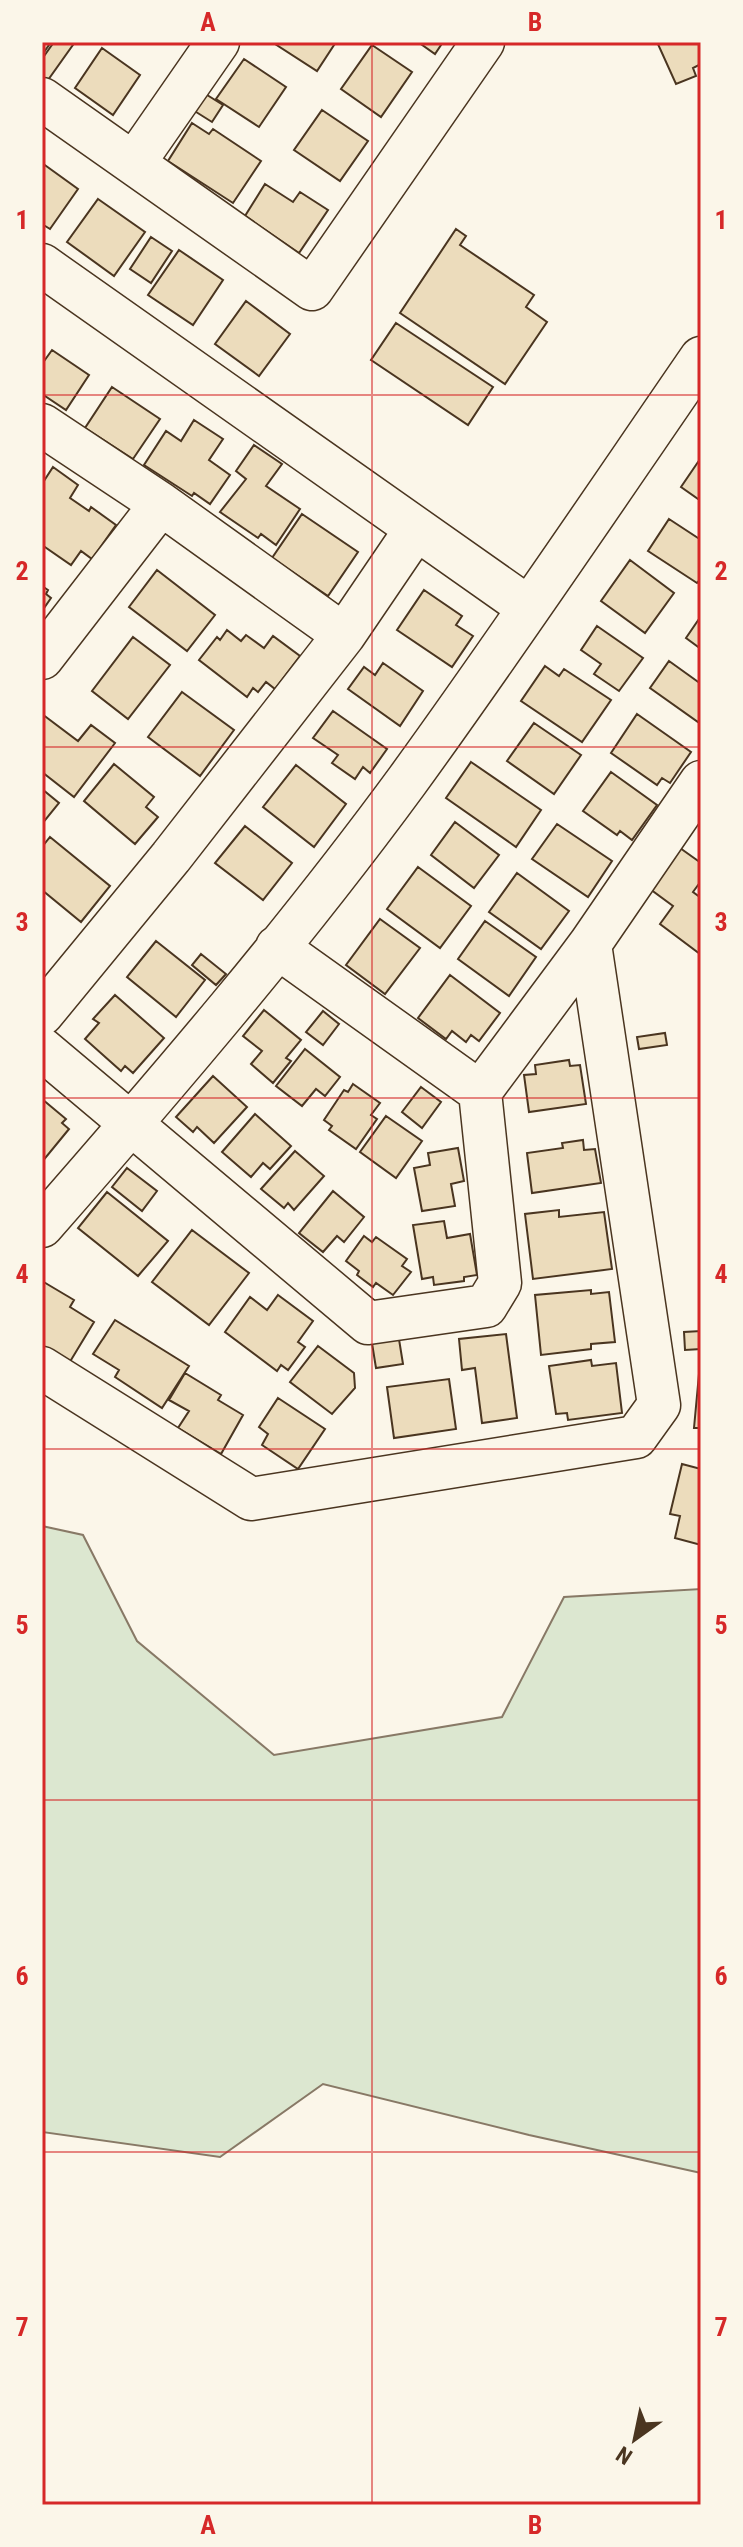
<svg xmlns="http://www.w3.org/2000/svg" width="743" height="2547" viewBox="0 0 743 2547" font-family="'Roboto Condensed',sans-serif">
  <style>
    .green { fill: #dce7d0; stroke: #887966; stroke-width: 2 }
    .building { fill: #ecdcbc; stroke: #4a3520; stroke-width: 2 }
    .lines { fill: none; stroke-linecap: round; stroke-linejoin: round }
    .minor-casing { stroke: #4a3520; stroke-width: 45 }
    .minor { stroke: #fbf6e9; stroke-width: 42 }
    .grid { fill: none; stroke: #d62828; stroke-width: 2; stroke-opacity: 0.55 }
    .neatline { fill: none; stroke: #d62828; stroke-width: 3 }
    .grid-label { font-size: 26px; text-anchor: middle; font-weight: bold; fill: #d62828 }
  </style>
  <rect width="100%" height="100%" fill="#fbf6e9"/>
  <path class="green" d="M42,1526L83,1535L137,1641L274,1755L502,1717L564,1597L701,1589V2173L529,2135L323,2084L220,2157L42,2132Z"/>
  <path class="building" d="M42,42H51L42,55Z
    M54,42H75L43,87L42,59Z
    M272,42H336L317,71Z
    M418,42H443L435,54Z
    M657,42H701V64L693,68L696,76L676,84Z
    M372,45L412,72L381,117L341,89Z
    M102,48L140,75L113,115L75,88Z
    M244,59L286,87L259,127L216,99Z
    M196,88L223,105L212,122L185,105Z
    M322,110L368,141L340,181L294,150Z
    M192,123L209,134L213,129L261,161L233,203L168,161Z
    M42,163L78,189L50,229L42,224Z
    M265,184L293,202L300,192L328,210L299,253L245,216Z
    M98,199L145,232L114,276L67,242Z
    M456,229L466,236L460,245L534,295L526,307L547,322L505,384L400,313Z
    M151,237L172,251L151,283L130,269Z
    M179,250L223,280L193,325L148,295Z
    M246,301L290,334L259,376L215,344Z
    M396,323L493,387L468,425L371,360Z
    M52,350L89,375L66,410L42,394V364Z
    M112,387L160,419L133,459L85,428Z
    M194,420L223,439L209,460L230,475L210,504L194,493L192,496L144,465L166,431L181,441Z
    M254,445L282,464L266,486L300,509L276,545L261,534L258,538L220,512L246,479L236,471Z
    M698,462L701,465V501L681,487Z
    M53,467L78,485L70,498L89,511L91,507L116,525L92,559L81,551L71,565L42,545V484Z
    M302,514L358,552L328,596L272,558Z
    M669,519L701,540V578L697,583L648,551Z
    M630,560L674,593L645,633L601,601Z
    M157,570L215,615L187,651L129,607Z
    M42,586L48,590L46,594L51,598L42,611Z
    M424,590L462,616L456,625L473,636L452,667L397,630Z
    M701,616V649L686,638Z
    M597,626L643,658L619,691L594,674L601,664L581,650Z
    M227,630L241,641L246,635L264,648L273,636L300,656L275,689L266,682L258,692L253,688L247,697L199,660L217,637L220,640Z
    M133,637L170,665L128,719L92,691Z
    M669,661L701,684V718L698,722L650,688Z
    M383,663L423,691L400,726L348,689L364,667L375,675Z
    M545,666L559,676L564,669L611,700L582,742L521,701Z
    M182,692L234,730L200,776L148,737Z
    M333,711L387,749L370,773L363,767L355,779L332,763L338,755L313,738Z
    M42,714L78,741L91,725L115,743L74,797L42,772Z
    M637,714L691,752L670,783L662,778L657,785L611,753Z
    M534,723L581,755L554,794L507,761Z
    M471,762L541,810L516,847L446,798Z
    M114,764L154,797L146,807L158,817L135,844L84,801Z
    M296,765L346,804L314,847L263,807Z
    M611,772L657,805L632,840L620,831L617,835L583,811Z
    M42,789L59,803L42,824Z
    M455,822L499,855L474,888L431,855Z
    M557,824L612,861L588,897L532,859Z
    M245,826L292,863L263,900L215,863Z
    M50,837L110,886L81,922L42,890V847Z
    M680,848L701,863V881L693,892L701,898L700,954L660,924L673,906L650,889Z
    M418,867L471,906L440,948L387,909Z
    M517,873L569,911L541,949L489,912Z
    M380,919L420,948L385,994L346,965Z
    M485,921L536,957L509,996L458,959Z
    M156,941L205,980L176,1017L127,977Z
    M201,954L226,974L216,985L192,965Z
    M450,975L500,1013L479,1041L471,1035L466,1042L452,1031L446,1039L418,1018Z
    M115,995L164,1038L133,1073L125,1066L121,1071L85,1039L99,1023L93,1019Z
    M264,1010L301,1040L286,1058L291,1061L273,1083L251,1064L262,1051L243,1036Z
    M323,1011L339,1024L323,1045L306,1032Z
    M665,1033L667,1045L639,1049L637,1037Z
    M305,1049L340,1077L325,1096L316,1089L302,1106L276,1086Z
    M569,1060L570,1066L580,1065L586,1104L529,1112L524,1075L536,1074L535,1065Z
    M213,1076L247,1107L214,1143L197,1127L193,1132L176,1117Z
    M353,1084L380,1103L371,1115L377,1119L356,1149L329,1130L332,1126L324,1120L344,1090L348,1092Z
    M421,1087L441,1102L422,1128L402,1112Z
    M42,1099L66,1119L62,1123L69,1129L42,1162Z
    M255,1114L291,1146L270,1169L263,1163L251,1177L222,1152Z
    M386,1116L422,1141L396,1178L360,1152Z
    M583,1140L584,1150L595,1149L601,1183L532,1193L527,1153L563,1148L562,1143Z
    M458,1148L464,1181L451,1184L455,1206L422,1211L414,1168L430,1165L428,1153Z
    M295,1151L324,1176L294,1210L288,1203L284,1208L261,1189Z
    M127,1168L157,1191L142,1211L112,1187Z
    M333,1191L364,1217L344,1242L337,1236L323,1252L299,1233Z
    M107,1192L168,1241L138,1276L78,1228Z
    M559,1210V1217L604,1212L612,1269L533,1279L525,1214Z
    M444,1221L447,1238L470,1234L477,1275L464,1277V1281L434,1285L433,1277L422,1279L413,1225Z
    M192,1230L249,1273L209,1325L152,1282Z
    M364,1236L372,1242L376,1237L407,1259L402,1266L411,1272L393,1295L376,1283L373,1287L357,1275L359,1271L346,1261Z
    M42,1281L74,1300L70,1307L94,1322L68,1365L42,1350Z
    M591,1290V1294L609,1292L615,1342L591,1344V1349L541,1355L535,1295Z
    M278,1295L313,1321L298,1342L305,1347L288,1370L281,1365L277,1371L225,1332L250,1297L267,1310Z
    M115,1320L189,1366L162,1408L115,1377L119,1370L93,1354Z
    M701,1331V1349L685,1350L684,1332Z
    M398,1333L403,1364L376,1368L371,1337Z
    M506,1334L517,1418L482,1423L475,1368L462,1370L459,1339Z
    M318,1346L354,1373L355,1388L332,1414L290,1382Z
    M591,1360L592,1366L616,1363L622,1413L568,1420L567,1413L556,1414L549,1366Z
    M185,1373L221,1395L218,1400L243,1415L221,1454L178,1428L189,1411L169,1400Z
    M699,1374L701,1375V1428H694Z
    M449,1379L456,1429L394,1438L387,1387Z
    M278,1398L325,1429L298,1469L262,1445L268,1434L259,1427Z
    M682,1464L701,1469V1545L675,1538L680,1516L670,1514Z"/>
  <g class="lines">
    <g class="minor-casing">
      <path id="minor" d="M42,99L312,289L483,42
        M134,163L218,42
        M42,265L529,608
        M42,425L161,504L344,635L171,857L42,1014
        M344,635L416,529
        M42,658L161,504
        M277,947L480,1092
        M42,1049L368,1323L486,1306L500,1283L480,1092L590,944L701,782
        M42,1226C168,1082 294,935 407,781C508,642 604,499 701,358
        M42,1368L251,1499L636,1437L659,1405L590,944"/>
    </g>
    <use href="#minor" class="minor"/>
  </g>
  <path class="grid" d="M372,42V2505M42,395H701M42,747H701M42,1098H701M42,1449H701M42,1800H701M42,2152H701"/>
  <rect width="743" height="2547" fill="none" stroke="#fbf6e9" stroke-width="88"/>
  <g transform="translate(635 2439) rotate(213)" stroke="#fbf6e9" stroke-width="6" paint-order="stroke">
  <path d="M0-6L14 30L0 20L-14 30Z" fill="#4a3520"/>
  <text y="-12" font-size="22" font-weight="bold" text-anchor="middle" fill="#4a3520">N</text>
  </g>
  <rect x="44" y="44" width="655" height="2459" class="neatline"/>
  <g class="grid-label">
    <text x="208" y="31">A</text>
    <text x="535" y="31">B</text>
    <text x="22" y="229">1</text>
    <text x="721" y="229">1</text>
    <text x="22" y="580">2</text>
    <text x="721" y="580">2</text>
    <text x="22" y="931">3</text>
    <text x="721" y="931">3</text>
    <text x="22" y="1283">4</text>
    <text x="721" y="1283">4</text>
    <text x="22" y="1634">5</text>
    <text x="721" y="1634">5</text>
    <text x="22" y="1985">6</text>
    <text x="721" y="1985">6</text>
    <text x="22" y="2336">7</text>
    <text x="721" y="2336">7</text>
    <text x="208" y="2534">A</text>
    <text x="535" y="2534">B</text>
  </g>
</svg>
